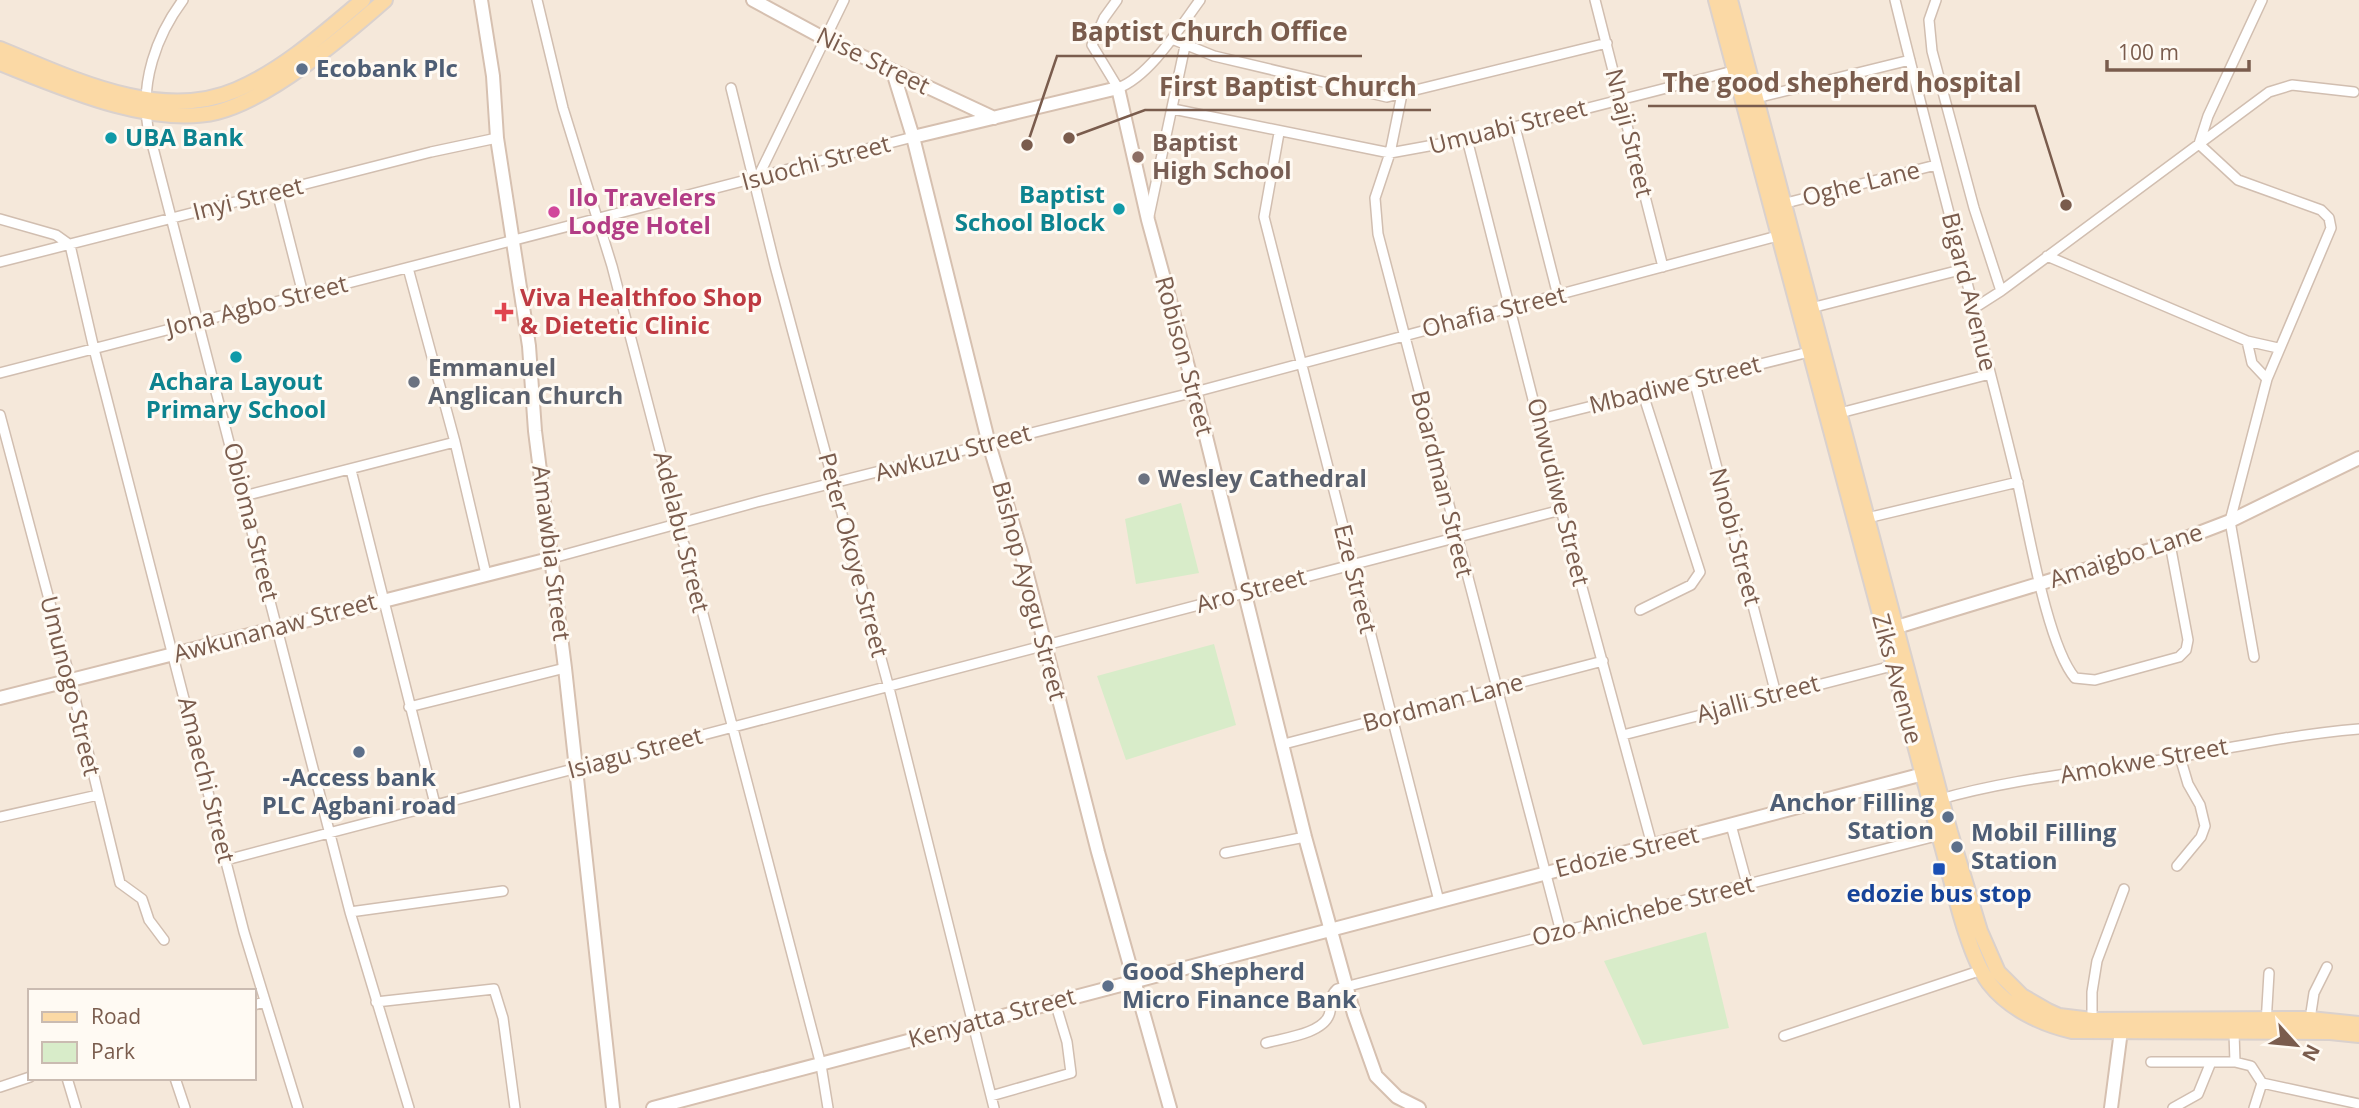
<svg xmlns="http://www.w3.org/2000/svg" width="2359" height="1108" viewBox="0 0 2359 1108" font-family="'Open Sans',sans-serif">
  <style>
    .residential { fill: #f5e8da; fill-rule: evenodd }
    .green { fill: #d8ecc9 }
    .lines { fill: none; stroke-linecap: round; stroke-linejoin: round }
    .street-casing { stroke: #d1beb0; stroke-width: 12 }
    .secondary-casing { stroke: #d6c0b0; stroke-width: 16 }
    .primary-casing { stroke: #dad1cd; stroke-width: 18 }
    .street { stroke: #fff; stroke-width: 9 }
    .secondary { stroke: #fff; stroke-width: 12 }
    .primary { stroke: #fbd9a5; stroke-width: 14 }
    .service-dot { fill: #5c6f8a; stroke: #fffaf3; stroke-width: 2.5 }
    .culture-dot { fill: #0f9aa8; stroke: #fffaf3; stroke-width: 2.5 }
    .education-dot { fill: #8d6e63; stroke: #fffaf3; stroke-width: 2.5 }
    .hotel-dot { fill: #d1479c; stroke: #fffaf3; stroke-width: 2.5 }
    .health-dot { fill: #e0444e; stroke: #fffaf3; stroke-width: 2.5 }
    .worship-dot { fill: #6b7280; stroke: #fffaf3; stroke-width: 2.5 }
    .transit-dot { fill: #1a4fb4; stroke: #fffaf3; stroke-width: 2.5 }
    .labels { text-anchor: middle; stroke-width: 6; stroke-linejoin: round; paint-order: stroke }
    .street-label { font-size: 24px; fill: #7a5c4d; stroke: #fffaf3 }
    .service-label { font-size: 24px; font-weight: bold; fill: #4e5e75; stroke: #fffaf3; text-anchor: start }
    .culture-label { font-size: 24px; font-weight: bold; fill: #0d838f; stroke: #fffaf3; text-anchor: start }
    .education-label { font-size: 24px; font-weight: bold; fill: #785e54; stroke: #fffaf3; text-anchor: start }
    .hotel-label { font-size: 24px; font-weight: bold; fill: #b23c85; stroke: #fffaf3; text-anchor: start }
    .health-label { font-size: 24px; font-weight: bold; fill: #be3a42; stroke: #fffaf3; text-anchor: start }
    .worship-label { font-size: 24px; font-weight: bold; fill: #5b616d; stroke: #fffaf3; text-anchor: start }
    .transit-label { font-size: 24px; font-weight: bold; fill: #164399; stroke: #fffaf3 }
    .leader { fill: none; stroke: #7a5c4d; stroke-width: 2.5 }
    .callout-dot { fill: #7a5c4d; stroke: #fffaf3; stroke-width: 2.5 }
    .callout-label { font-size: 26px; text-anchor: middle; font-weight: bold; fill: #7a5c4d; stroke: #fffaf3; stroke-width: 6; stroke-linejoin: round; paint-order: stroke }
  </style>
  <rect width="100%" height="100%" fill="#fdf6ec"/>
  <path class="residential" d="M0,0H2359V1108H0ZM30,991H254V1078H30Z"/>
  <path class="green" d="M1181,503L1199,573L1136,584L1125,519Z
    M1214,644L1236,725L1126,760L1097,676Z
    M1706,932L1729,1028L1643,1045L1604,961Z"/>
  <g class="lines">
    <g class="street-casing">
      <path id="street" d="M183,0C156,36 140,83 148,128L350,912L409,1108
        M537,0L563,108L612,266L669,485L676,526L686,549L821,1065L828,1108
        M1117,0L1104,18L1092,45L1118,88C1150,76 1180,27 1200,0
        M1595,0L1663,267
        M1895,0C1934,160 1978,320 2017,480C2028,527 2047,645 2075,678L2095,680L2179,657L2186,650L2188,640L2170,544
        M1936,0L1929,20L1932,51L1974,208L2001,291L1976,307
        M1172,39L1214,56L1387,97L1607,43
        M731,88L775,266L889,688L994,1108
        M1402,94L1390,153L1375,198L1378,234L1561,932
        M1752,99L1910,60
        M1173,109L1390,153L1467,139L1737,70
        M1515,127L1558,296
        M1279,133L1264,217L1439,901
        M1467,139L1561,510L1652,845
        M758,177L844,0
        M277,192L303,294
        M1786,203L1936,165
        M1149,216L1185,46
        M0,219L56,235L70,245L94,349L244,932L298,1108
        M2047,256L2247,341L2278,348
        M0,262L431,152L497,138
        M408,268L455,442L486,574
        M2001,291L2269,92L2292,85L2354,92
        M1807,309L1964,269
        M2247,341L2252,363L2267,379
        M0,373L913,137
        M1694,380L1776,694
        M1836,414L1990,374
        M0,415L71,682L120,883L142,899L149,920L164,940
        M1540,419L1813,351
        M351,470L435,804
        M244,496L455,442
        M1863,519L2018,482
        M549,559L757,502L1195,392L1781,235
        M1640,610L1691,585L1700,572L1643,394
        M2254,657L2230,521L2267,379L2331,228L2329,218L2321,210L2238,180L2199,144L2208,116L2262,0
        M409,707L565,668
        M1623,735L1896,665
        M1284,744L1603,661
        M1937,800C2016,777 2099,771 2179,757C2240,746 2298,734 2359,729
        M0,817L98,795
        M1731,825L1747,884
        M1225,853L1305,837
        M226,860L1561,510
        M2177,866L2201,837L2205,826L2200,805L2188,784L2180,757
        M350,912L503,891
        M376,1002L494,989L503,1018L515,1108
        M254,1005L264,1002
        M2310,1019L2314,993L2327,967
        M2092,1020V992L2097,961L2124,889
        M2266,1024L2269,973
        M2234,1033L2235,1062
        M1784,1036L1982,970
        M1266,1043C1283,1038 1322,1034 1329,1015C1333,1005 1328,997 1337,989L1944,834
        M2151,1062H2235L2251,1066L2262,1083L2254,1108
        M67,1078L76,1108
        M175,1078L185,1108
        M2262,1083L2359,1104
        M0,1087L30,1077
        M991,1096L1071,1073L1067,1042L1055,1002
        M2173,1108L2198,1094L2211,1062"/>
    </g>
    <g class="secondary-casing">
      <path id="secondary" d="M481,0L493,76L497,138L529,346L535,431L565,668L613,1108
        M753,0L827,40L994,118
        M893,72L913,137L989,444L1021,551L1098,852L1170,1108
        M913,137L1118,88L1148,220L1195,392L1305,837L1354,1014L1376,1076L1397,1097L1419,1108
        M1887,630L2170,544L2230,521L2359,458
        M0,698L549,559
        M653,1108L1931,772
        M2111,1108L2122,1023"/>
    </g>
    <g class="primary-casing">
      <path id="primary" d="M1716,0L1939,835C1951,875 1966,952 1989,983C2009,1009 2042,1024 2072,1031L2330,1032L2359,1035
        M1730,0L1950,832L1980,931L1998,972L2022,996L2048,1011L2059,1016L2092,1020L2310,1019L2359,1024
        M0,49C71,78 160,123 236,90C283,70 325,32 363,0
        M0,63C60,87 152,128 217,112C270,99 344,36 385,0"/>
    </g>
    <use href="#street" class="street"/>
    <use href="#secondary" class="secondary"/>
    <use href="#primary" class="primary"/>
  </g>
  <g class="service-dot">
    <circle cx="302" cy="69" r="7"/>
    <circle cx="359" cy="752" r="7"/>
    <circle cx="1948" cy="817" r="7"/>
    <circle cx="1957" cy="847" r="7"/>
    <circle cx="1108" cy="986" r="7"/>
  </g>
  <g class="culture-dot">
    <circle cx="111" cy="138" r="7"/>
    <circle cx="1119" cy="209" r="7"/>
    <circle cx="236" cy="357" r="7"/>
  </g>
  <circle class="education-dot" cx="1138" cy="157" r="7"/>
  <circle class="hotel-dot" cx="554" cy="212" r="7"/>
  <path class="health-dot" d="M500.5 301.5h7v7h7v7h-7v7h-7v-7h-7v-7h7z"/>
  <g class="worship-dot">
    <circle cx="414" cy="382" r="7"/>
    <circle cx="1144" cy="479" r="7"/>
  </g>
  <rect class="transit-dot" x="1932" y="862" width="14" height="14" rx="3.5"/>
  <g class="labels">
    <g class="street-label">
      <text transform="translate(873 61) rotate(26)" y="8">Nise Street</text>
      <text transform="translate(1508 127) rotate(-14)" y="8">Umuabi Street</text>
      <text transform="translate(1629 133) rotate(76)" y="8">Nnaji Street</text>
      <text transform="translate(816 163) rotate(-15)" y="8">Isuochi Street</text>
      <text transform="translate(1861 184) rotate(-14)" y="8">Oghe Lane</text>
      <text transform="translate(248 199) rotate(-14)" y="8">Inyi Street</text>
      <text transform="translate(1969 292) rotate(76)" y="8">Bigard Avenue</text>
      <text transform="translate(257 306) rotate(-14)" y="8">Jona Agbo Street</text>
      <text transform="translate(1494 312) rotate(-14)" y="8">Ohafia Street</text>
      <text transform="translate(1184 356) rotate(75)" y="8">Robison Street</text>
      <text transform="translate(1675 385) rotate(-14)" y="8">Mbadiwe Street</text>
      <text transform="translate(953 453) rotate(-15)" y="8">Awkuzu Street</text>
      <text transform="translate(1442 484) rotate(76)" y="8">Boardman Street</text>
      <text transform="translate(1558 492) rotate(76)" y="8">Onwudiwe Street</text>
      <text transform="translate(251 522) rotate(76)" y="8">Obioma Street</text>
      <text transform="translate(681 532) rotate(76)" y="8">Adelabu Street</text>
      <text transform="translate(1735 537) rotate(75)" y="8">Nnobi Street</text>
      <text transform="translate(551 553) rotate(83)" y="8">Amawbia Street</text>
      <text transform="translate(853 555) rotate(75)" y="8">Peter Okoye Street</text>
      <text transform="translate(2126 556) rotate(-18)" y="8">Amaigbo Lane</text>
      <text transform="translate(1355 579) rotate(76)" y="8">Eze Street</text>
      <text transform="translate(1029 591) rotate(75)" y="8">Bishop Ayogu Street</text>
      <text transform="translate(1251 591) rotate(-15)" y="8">Aro Street</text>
      <text transform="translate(275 628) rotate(-15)" y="8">Awkunanaw Street</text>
      <text transform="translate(1897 679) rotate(75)" y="8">Ziks Avenue</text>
      <text transform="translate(70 686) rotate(76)" y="8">Umunogo Street</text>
      <text transform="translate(1758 699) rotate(-15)" y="8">Ajalli Street</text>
      <text transform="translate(1443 703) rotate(-15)" y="8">Bordman Lane</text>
      <text transform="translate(635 753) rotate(-15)" y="8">Isiagu Street</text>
      <text transform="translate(2144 761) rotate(-10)" y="8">Amokwe Street</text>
      <text transform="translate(206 780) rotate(76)" y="8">Amaechi Street</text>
      <text transform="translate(1627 852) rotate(-14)" y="8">Edozie Street</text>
      <text transform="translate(1643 911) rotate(-14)" y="8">Ozo Anichebe Street</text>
      <text transform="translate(992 1018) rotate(-15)" y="8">Kenyatta Street</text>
    </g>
    <g class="service-label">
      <text x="316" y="77">Ecobank Plc</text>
      <text x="359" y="786" text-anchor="middle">-Access bank<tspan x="359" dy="28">PLC Agbani road</tspan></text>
      <text x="1934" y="811" text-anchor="end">Anchor Filling<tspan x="1934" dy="28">Station</tspan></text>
      <text x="1971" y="841">Mobil Filling<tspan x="1971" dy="28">Station</tspan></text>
      <text x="1122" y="980">Good Shepherd<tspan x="1122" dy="28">Micro Finance Bank</tspan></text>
    </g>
    <g class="culture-label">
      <text x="125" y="146">UBA Bank</text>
      <text x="1105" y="203" text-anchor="end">Baptist<tspan x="1105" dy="28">School Block</tspan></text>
      <text x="236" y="390" text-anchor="middle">Achara Layout<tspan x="236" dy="28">Primary School</tspan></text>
    </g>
    <g class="education-label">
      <text x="1152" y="151">Baptist<tspan x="1152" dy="28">High School</tspan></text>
    </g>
    <g class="hotel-label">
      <text x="568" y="206">Ilo Travelers<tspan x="568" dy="28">Lodge Hotel</tspan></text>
    </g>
    <g class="health-label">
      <text x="520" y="306">Viva Healthfoo Shop<tspan x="520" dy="28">&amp; Dietetic Clinic</tspan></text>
    </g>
    <g class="worship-label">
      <text x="428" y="376">Emmanuel<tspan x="428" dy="28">Anglican Church</tspan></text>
      <text x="1158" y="487">Wesley Cathedral</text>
    </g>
    <g class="transit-label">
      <text x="1939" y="902">edozie bus stop</text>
    </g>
  </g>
  <path class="leader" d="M1027 145L1057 56H1362M2066 205L2035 106H1648M1069 138L1145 110H1431"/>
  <g class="callout-dot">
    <circle cx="1027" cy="145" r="7"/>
    <circle cx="2066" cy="205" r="7"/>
    <circle cx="1069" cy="138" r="7"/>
  </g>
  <g class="callout-label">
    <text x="1209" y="41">Baptist Church Office</text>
    <text x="1842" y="92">The good shepherd hospital</text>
    <text x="1288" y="96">First Baptist Church</text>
  </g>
  <rect x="28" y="989" width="228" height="91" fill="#fffaf3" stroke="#cabbb1" stroke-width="2"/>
  <rect x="42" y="1012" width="35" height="10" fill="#fbd9a5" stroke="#cabbb1" stroke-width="2"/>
  <text x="91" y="1024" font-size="21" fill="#7a5c4d">Road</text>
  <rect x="42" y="1042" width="35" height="21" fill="#d8ecc9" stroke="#cabbb1" stroke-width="2"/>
  <text x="91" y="1059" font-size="21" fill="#7a5c4d">Park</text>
  <g transform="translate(2296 1045) rotate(117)" stroke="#fffaf3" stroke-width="5" paint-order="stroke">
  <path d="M0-5L12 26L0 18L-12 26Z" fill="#7a5c4d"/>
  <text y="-10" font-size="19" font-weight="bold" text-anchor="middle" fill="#7a5c4d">N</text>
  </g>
  <path d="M2107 60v10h142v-10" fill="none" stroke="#7a5c4d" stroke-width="3.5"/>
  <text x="2118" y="60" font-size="21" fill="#7a5c4d" stroke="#fffaf3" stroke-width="5" paint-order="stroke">100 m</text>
</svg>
